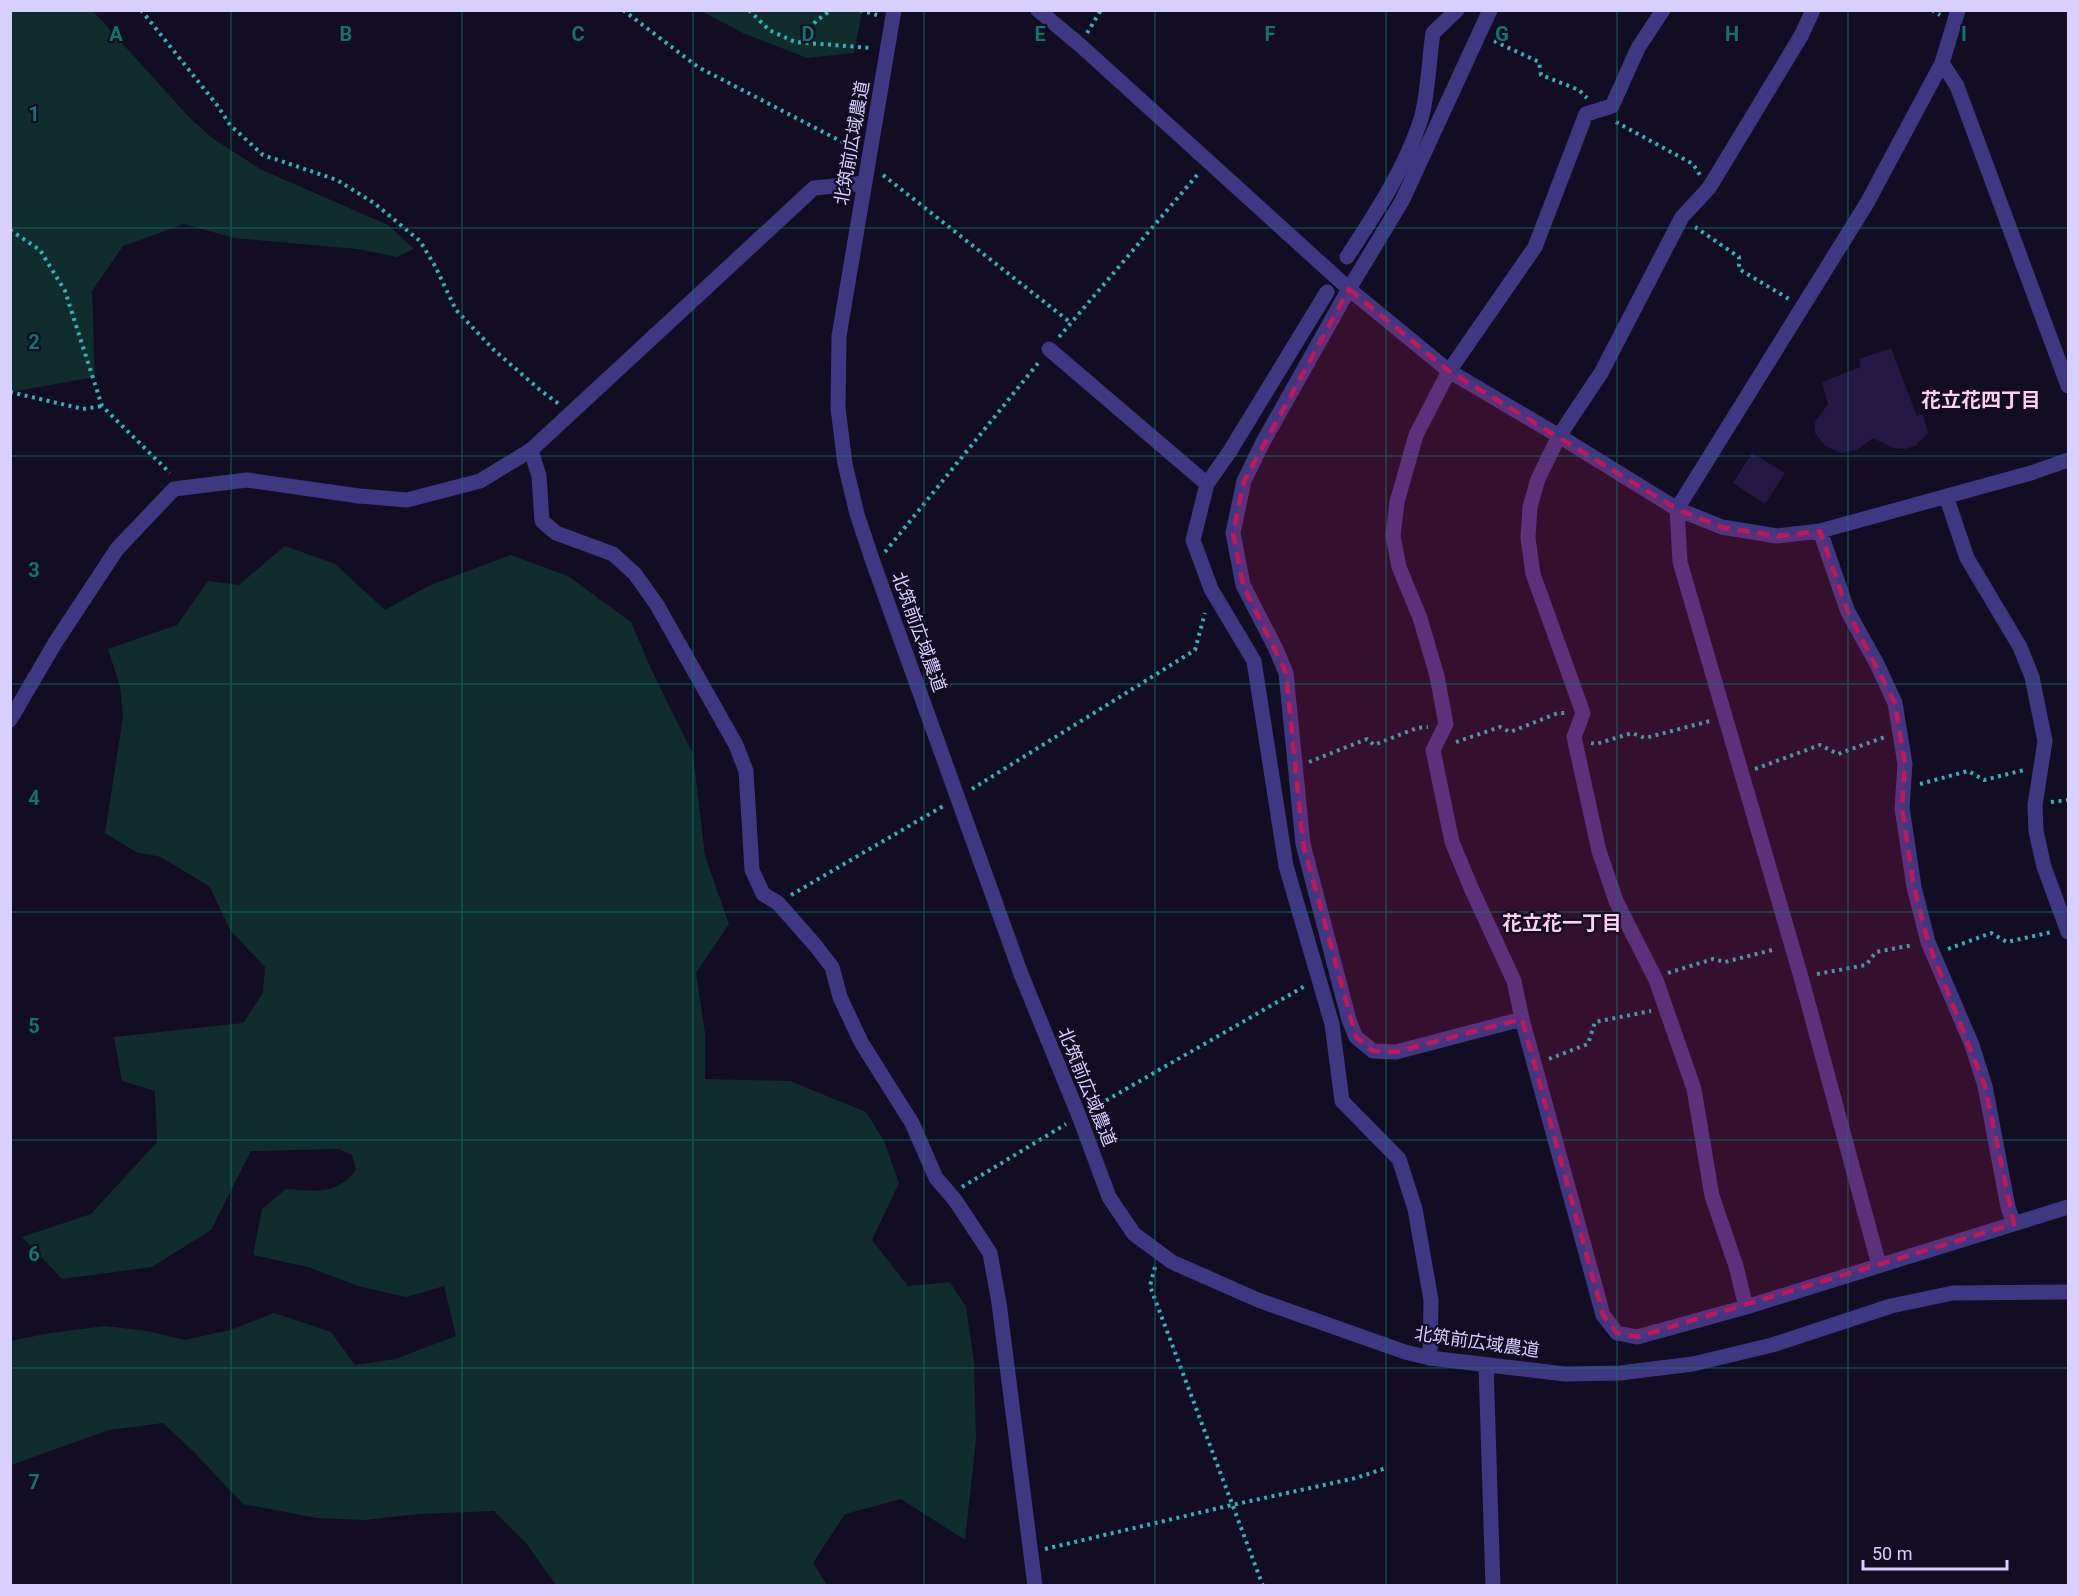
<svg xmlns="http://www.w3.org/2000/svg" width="2079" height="1596" viewBox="0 0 2079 1596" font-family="Roboto,'Noto Sans JP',sans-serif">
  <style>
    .green { fill: #102c2d }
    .building { fill: #251844 }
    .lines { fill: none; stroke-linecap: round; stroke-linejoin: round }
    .path { stroke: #2bb5b7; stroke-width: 4; stroke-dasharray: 3 4.5; stroke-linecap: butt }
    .minor { stroke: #403783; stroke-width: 15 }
    .tertiary { stroke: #403783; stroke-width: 15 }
    .marked { fill: #c2185b; fill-opacity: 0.2; stroke: #c2185b; stroke-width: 4.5; stroke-dasharray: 12 8; stroke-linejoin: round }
    .grid { fill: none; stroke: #0f766e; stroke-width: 1.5; stroke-opacity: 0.55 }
    .labels { text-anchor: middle; stroke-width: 4.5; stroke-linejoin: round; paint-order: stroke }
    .street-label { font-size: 18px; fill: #d8cfff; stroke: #120d23 }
    .neighbourhood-label { font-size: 20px; font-weight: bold; fill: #ffd1eb; stroke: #120d23 }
    .grid-label { font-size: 20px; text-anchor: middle; font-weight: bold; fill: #0f766e; stroke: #120d23; stroke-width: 4.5; stroke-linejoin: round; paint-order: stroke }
  </style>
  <rect width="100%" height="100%" fill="#120d23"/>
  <path class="green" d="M10,11H93L188,116L212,138L262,170L388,225L414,249L397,257L357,249L234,238L184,224L123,246L92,291L95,377L11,392Z
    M701,11H862L854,53L807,58L745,34Z
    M285,546L335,564L385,610L428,586L511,555L568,576L631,622L651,669L693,754L705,856L729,924L696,973L705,1033V1079L790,1081L866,1112L884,1141L899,1183L872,1240L908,1286L950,1282L966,1307L974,1362L976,1440L965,1540L901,1499L845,1514L813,1563L827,1585H556L526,1543L494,1511L418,1514L365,1520L317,1518L243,1504L194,1452L163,1423L109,1430L11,1465V1341L50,1333L105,1326L147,1331L185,1340L230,1330L274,1313L331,1332L355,1365L395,1359L456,1336L444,1286L406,1297L358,1286L308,1267L253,1255L262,1209L286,1189C315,1191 336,1196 356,1170L352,1155L339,1149L251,1151L211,1230L152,1267L62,1279L22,1237L91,1214L157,1142L155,1091L122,1081L114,1037L243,1023L263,993L265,967L230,930L210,887L161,857L136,852L105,833L123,717L120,686L108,649L177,625L208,581L239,585Z"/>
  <path class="building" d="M1891,348L1917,416L1923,414L1928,433L1915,446L1905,449L1893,448L1873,438L1857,450L1841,453L1825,446L1815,433V422L1828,404L1822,382L1860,367V359Z
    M1752,453L1785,473L1765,504L1733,483Z"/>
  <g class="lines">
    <path class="path" d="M141,10L217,105L230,125L263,155L337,180L374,203L420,241L435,266L456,310L494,350L540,390L559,404
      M623,10L698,67L856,149
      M749,10L769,30L795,42L872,48
      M860,10L877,15
      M1932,10L1940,15
      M1087,33L1101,10
      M1494,41L1539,62L1541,75L1579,90L1587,98
      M801,42L816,21L831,10
      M1616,122L1693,164L1700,175
      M883,175L1071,323
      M1695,227L1739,257V269L1789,299
      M10,230L40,250L65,291L102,406L170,473
      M1059,337L1198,174
      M10,392L83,409L102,406
      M885,552L1039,362
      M1456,742L1500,727L1510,732L1558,713H1567
      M1591,743L1596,744L1632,733L1645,738L1710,721
      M1309,762L1367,739L1374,745L1417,728L1428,727
      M1755,769L1820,745L1838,754L1885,737
      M1920,784L1968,771L1984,780L2024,770
      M972,789L1195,650L1205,613
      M2051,802L2068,800
      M791,895L945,805
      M1948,949L1991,933L2007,942L2052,932
      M1668,973L1713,959L1725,962L1776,949
      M1817,974L1866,965L1876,952L1913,945
      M1549,1059L1588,1044L1595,1022L1651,1011
      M1093,1108L1305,986
      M962,1187L1066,1124
      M1155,1267L1150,1286L1263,1586
      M1045,1549L1232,1505L1356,1478L1386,1468"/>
    <path class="minor" d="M1038,10L1080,45L1349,289L1449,371L1559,436L1677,509L1722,527L1777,536L1820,531L2031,473L2068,460
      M1490,10L1402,201L1349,289L1262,444L1244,481L1233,533L1243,585L1276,649L1286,673L1303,844L1349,1020L1356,1037L1373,1051L1396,1052L1522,1019
      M1663,10L1638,48L1612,106L1586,114L1535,247L1449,371L1416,435L1397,502L1393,536L1399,567L1420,618L1437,676L1446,724L1433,750L1452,842L1472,890L1514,981L1522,1019L1603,1315L1617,1333L1637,1337L1746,1307L2068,1207
      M1942,63L1957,86L2068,386
      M1347,257C1375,214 1405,169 1421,119C1428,96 1429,58 1433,33L1457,10
      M1327,292L1230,451L1207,484L1193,540L1211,589L1254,661L1286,866L1332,1024L1342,1101L1399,1159L1415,1209L1431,1300L1430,1358
      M1049,349L1207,484
      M531,450L539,476L542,521L556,533L613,554L635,574L657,605L736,745L746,771L752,870L763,894L778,903L815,945L832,967L840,997L861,1042L912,1123L936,1178L955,1200L990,1253L999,1303L1035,1586
      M1946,496L1967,558L2020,647L2032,677L2045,741L2035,805L2036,831L2044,867L2068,932
      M1820,531L1848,612L1877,664L1895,703L1905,764L1902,808L1914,887L1928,942L1972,1045L1985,1086L2008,1207L2014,1224
      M1879,1265L1801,977L1680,562L1677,509L1867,203L1942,63L1958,10
      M1746,1307L1736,1266L1712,1196L1694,1089L1656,980L1616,901L1599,851L1574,737L1583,713L1533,574L1528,538L1530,507L1538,479L1559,436L1601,373L1682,217L1709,188L1801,36L1813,10"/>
    <path class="tertiary" d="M894,10L839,336L838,408L845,464L857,514L874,565L1021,974L1079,1116L1109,1197L1134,1234L1172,1262L1258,1300L1405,1352L1430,1358L1565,1374L1620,1373L1693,1364L1772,1345L1891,1306L1953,1293L2068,1292
      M10,720L55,643L117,549L174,489L247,480L359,496L407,500L480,481L531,450L814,188L865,183
      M1486,1365L1493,1586"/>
  </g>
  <path class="marked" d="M1349,289L1449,371L1677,509L1722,527L1777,536L1820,531L1848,612L1895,703L1905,764L1902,808L1914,887L1928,942L1985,1086L2014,1224L1637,1337L1617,1333L1603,1315L1522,1019L1396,1052L1373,1051L1356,1037L1303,844L1286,673L1243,585L1233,533L1244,481Z"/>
  <path class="grid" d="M231,10V1586M462,10V1586M693,10V1586M924,10V1586M1155,10V1586M1386,10V1586M1617,10V1586M1848,10V1586M10,228H2068M10,456H2068M10,684H2068M10,912H2068M10,1140H2068M10,1368H2068"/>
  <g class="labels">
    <g class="street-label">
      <text transform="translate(852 143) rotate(-80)" y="6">北筑前広域農道</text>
      <text transform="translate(919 632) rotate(70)" y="6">北筑前広域農道</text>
      <text transform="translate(1087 1087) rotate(68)" y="6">北筑前広域農道</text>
      <text transform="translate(1477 1342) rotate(8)" y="6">北筑前広域農道</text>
    </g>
    <g class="neighbourhood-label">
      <text x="1981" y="407">花立花四丁目</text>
      <text x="1562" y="930">花立花一丁目</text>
    </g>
  </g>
  <g class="grid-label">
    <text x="116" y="41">A</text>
    <text x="346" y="41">B</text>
    <text x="578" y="41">C</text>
    <text x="808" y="41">D</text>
    <text x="1040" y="41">E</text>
    <text x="1270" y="41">F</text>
    <text x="1502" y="41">G</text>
    <text x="1732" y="41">H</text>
    <text x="1964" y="41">I</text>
    <text x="34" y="121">1</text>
    <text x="34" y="349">2</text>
    <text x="34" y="577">3</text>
    <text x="34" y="805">4</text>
    <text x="34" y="1033">5</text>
    <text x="34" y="1261">6</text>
    <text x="34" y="1489">7</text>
  </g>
  <rect width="2079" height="1596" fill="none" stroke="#d8cfff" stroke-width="24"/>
  <path d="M1863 1560v9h144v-9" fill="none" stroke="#d8cfff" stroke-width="3"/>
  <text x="1872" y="1560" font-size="18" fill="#d8cfff" stroke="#120d23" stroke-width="4.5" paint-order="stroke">50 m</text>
</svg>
